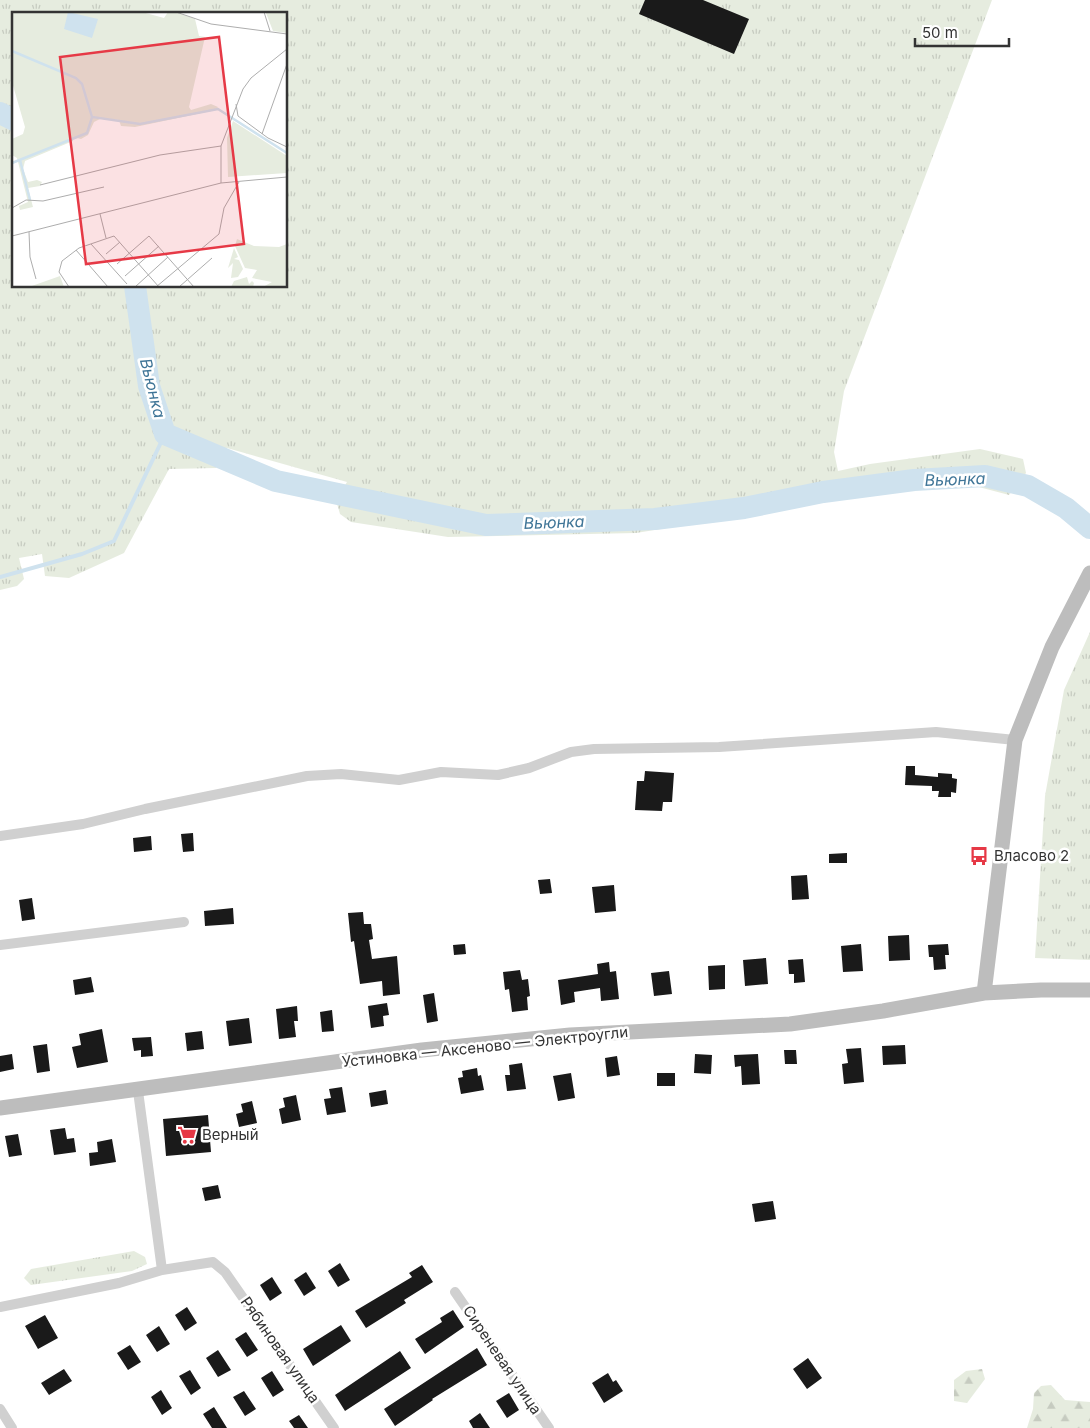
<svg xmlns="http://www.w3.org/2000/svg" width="1090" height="1428" viewBox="0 0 1090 1428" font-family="Inter,sans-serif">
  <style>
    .grass { fill: url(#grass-tufts); fill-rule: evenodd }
    .forest { fill: url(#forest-firs) }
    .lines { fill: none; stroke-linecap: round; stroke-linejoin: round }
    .stream { stroke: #cfe2ee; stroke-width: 4 }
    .river { stroke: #cfe2ee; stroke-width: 22 }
    .building { fill: #1a1a1a }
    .street { stroke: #d0d0d0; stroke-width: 10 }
    .secondary { stroke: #bdbdbd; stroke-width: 15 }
    .labels { text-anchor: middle; stroke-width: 5; stroke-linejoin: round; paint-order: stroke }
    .poi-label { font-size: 15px; fill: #333; stroke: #fff; text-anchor: start }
    .street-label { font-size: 15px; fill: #333; stroke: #fff }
    .water-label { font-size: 16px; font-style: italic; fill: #3f7597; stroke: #fff }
    .inset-river { fill: none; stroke: #cfe2ee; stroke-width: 2.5 }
    .inset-road { fill: none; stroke: #adadad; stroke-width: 1 }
    .view { fill: #e63946; fill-opacity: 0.15; stroke: #e63946; stroke-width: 2.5 }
    .inset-edge { fill: none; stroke: #333; stroke-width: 2.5 }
  </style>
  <defs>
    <pattern id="grass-tufts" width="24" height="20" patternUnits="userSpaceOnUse" patternTransform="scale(1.25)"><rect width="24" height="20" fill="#e6ecdf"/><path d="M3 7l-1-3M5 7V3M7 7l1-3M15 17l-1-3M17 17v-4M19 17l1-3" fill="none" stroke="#c6cbc0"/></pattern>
    <pattern id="forest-firs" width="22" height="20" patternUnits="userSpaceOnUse" patternTransform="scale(1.25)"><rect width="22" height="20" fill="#e6ecdf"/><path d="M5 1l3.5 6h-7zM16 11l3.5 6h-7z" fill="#c6cbc0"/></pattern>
  </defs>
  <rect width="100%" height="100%" fill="#fff"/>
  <path class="grass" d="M0,0H992L844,391L834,452L838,471L870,464L980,449L1023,459L1026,473L1009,495L975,486L906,489L636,533L448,537L351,522L340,514L336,500L347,482L227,448L216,468L169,469L124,553L69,578L45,576L42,554L19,558L24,579L17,586L0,590ZM14,14H286V286H14Z
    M1090,632V960L1035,958L1045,796L1064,690Z
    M134,1251L145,1257L147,1264L132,1271L31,1285L24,1278L31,1269Z"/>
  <path class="forest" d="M982,1369L985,1379L967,1403L954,1401V1380L966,1371Z
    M1051,1385L1065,1400L1090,1402V1428H1027L1033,1409L1034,1393L1041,1386Z"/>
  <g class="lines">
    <path class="stream" d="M0,577L82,554L114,541L165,434"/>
    <path class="river" d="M0,113L14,120
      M135,286L149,386L165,434L276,481L486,525L655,519L744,508L823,492L914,480L985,476L1028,486L1066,508L1090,528"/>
  </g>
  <path class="building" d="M645,0H703L749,19L734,54L639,14Z
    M906,766H915V775L938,777V773L952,774V778L957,779L956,793L951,792V797H938L939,791H932V786L905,785Z
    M645,771L674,773L672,802H663L662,811L635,810L637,781H644Z
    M193,833L194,851L183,852L181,834Z
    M151,836L152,850L134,852L133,838Z
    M847,853V863H829V854Z
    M807,875L809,899L792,900L791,876Z
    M550,879L552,893L540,894L538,880Z
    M614,885L616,911L595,913L592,887Z
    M32,898L35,919L22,921L19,900Z
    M233,908L234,924L205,926L204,911Z
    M363,912L364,924H371L373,939L369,940L372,959L397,956L400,994L383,996L382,981L360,984L354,941L351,942L348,913Z
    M909,935L910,960L889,961L888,936Z
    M465,944L466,954L454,955L453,945Z
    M861,944L863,971L843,972L841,946Z
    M948,944L949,955H945L946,969L934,970L933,957H929L928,945Z
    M766,958L768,984L745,986L743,960Z
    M803,959L805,982L794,983V974H789L788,960Z
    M609,962L610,972L616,971L619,999L601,1001L600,988L574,992L575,1002L561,1005L558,980L598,974L597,964Z
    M725,965V989L709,990L708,966Z
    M520,970L522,980L528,979L530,996L527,997L528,1010L512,1012L509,989L505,990L503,972Z
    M669,971L672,994L654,996L651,973Z
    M91,977L94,992L75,995L73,980Z
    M434,993L438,1021L427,1023L423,995Z
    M387,1003L389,1015L383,1016L384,1026L371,1028L368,1006Z
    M297,1006L298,1021H294L296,1037L279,1039L276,1009Z
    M332,1010L334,1031L322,1032L320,1012Z
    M249,1018L252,1043L229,1046L226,1021Z
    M102,1029L108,1062L77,1068L72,1047L81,1045L79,1034Z
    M202,1031L204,1049L187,1051L185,1033Z
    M151,1037L153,1056L141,1057V1050L134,1051L132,1038Z
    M47,1044L50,1071L37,1073L33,1046Z
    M905,1045L906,1064L883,1065L882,1046Z
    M861,1048L864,1082L844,1084L842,1064L848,1063L846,1049Z
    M784,1050H796L797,1064H785Z
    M12,1054L14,1069L0,1072V1056Z
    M695,1054L712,1055L711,1074L694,1073Z
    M758,1054L760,1084L742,1085L741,1066L735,1067L734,1055Z
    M617,1056L620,1075L607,1077L605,1058Z
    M522,1063L526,1089L507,1091L505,1075H510L509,1065Z
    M477,1068L478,1076L481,1075L484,1090L461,1094L458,1078L463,1077L462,1071Z
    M571,1073L575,1098L558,1101L553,1076Z
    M657,1073H675V1086H657Z
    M342,1087L346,1112L327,1115L324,1099L331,1098L329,1089Z
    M386,1090L388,1104L371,1107L369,1093Z
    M296,1095L301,1120L282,1124L279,1109L285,1107L283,1098Z
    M252,1101L257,1123L239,1127L236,1114L243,1112L241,1104Z
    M208,1115L211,1152L166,1156L163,1119Z
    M65,1128L67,1139L74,1138L76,1152L54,1155L50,1130Z
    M18,1134L22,1155L9,1157L5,1136Z
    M112,1139L116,1162L90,1166L89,1153L98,1152L97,1142Z
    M218,1185L221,1198L205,1201L202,1188Z
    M773,1201L776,1219L755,1222L752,1204Z
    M340,1263L350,1280L338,1287L328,1271Z
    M422,1265L433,1282L404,1300L406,1303L366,1328L355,1311L412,1277L409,1273Z
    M306,1272L316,1288L304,1296L294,1280Z
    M272,1277L282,1293L270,1301L260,1285Z
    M187,1307L197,1323L185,1331L175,1315Z
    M453,1310L464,1327L425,1354L415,1339L442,1322L440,1318Z
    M45,1315L58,1338L38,1349L25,1326Z
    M341,1325L351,1341L313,1366L303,1349Z
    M159,1326L170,1344L157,1352L146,1335Z
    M246,1332L258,1350L247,1357L235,1339Z
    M130,1345L141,1362L128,1370L117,1353Z
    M477,1348L487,1365L432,1399L433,1400L395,1426L384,1409Z
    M218,1350L231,1370L218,1377L206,1358Z
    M400,1351L411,1368L345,1411L335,1395Z
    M808,1358L822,1378L807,1389L793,1369Z
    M64,1369L72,1381L49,1395L41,1383Z
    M190,1370L201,1388L191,1395L179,1376Z
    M272,1371L284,1390L273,1397L261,1378Z
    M608,1373L613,1382L616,1380L623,1391L604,1403L592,1383Z
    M161,1390L172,1408L162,1415L151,1397Z
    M244,1391L256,1409L245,1416L233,1397Z
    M509,1393L519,1410L507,1418L496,1401Z
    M214,1407L227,1428H212L203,1414Z
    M480,1413L490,1428H473L469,1421Z
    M299,1415L308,1428H294L289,1421Z"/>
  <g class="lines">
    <path class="street" d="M0,836L83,824L145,809L307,776L341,774L399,780L441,772L498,775L529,768L571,752L594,749L719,747L936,732L1015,740
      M0,945L184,922
      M138,1091L162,1270
      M455,1292L549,1428
      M0,1307L119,1283L162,1270L213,1262L225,1272L334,1428
      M0,1409L12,1428"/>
    <path class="secondary" d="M984,993L1015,740L1052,647L1090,573
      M0,1108L422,1050L570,1035L790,1024L883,1011L984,993L1041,990H1090"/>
  </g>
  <defs>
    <g id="bus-bare" transform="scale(1.5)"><path d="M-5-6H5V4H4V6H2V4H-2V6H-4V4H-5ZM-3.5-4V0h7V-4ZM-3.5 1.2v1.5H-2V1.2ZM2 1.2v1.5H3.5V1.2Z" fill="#e63946" stroke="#fff" stroke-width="2.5" paint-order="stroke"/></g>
    <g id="supermarket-bare" transform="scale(1.5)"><path d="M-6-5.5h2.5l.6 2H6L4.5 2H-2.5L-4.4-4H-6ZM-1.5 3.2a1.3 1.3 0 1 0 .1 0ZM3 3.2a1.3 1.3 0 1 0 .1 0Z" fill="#e63946" stroke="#fff" stroke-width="2.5" paint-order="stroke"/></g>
  </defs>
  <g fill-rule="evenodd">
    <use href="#bus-bare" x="979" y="856"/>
    <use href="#supermarket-bare" x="187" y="1135"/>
  </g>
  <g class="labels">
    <g class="poi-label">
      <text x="994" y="861">Власово 2</text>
      <text x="202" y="1140">Верный</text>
    </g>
    <g class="street-label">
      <text transform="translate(485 1047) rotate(-6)" y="5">Устиновка — Аксеново — Электроугли</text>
      <text transform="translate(280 1350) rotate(55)" y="5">Рябиновая улица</text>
      <text transform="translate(502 1360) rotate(56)" y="5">Сиреневая улица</text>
    </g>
    <g class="water-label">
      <text transform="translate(153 388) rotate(76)" y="6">Вьюнка</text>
      <text transform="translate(955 479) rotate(-2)" y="6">Вьюнка</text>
      <text transform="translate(554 522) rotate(-2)" y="6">Вьюнка</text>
    </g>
  </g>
  <g transform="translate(12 12)">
    <rect width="275" height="275" fill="#fff"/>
    <path d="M0,0H130L152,6L156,0H164L183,7L187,24L193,25L177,95L179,98L199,92L206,95L204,98L123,115L109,114L107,108L90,106L82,110L76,123L69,127L61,125V129L13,149L11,157L16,170L25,168L30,170L28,174L16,176L21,195L8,198L7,194L16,190L5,146L0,143V127L11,122L13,115L0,70V42L3,40L0,38ZM221,109L275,144V161L216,165L215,126Z" fill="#e6ecdf"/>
    <path d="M275,0V21L261,19L254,1ZM225,227L242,234L267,235L275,232V275H251L260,270L240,266L245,258L233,256L223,234ZM222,236L226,245L222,247L227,248L231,257L226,265L219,266L221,251L216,256ZM48,264L52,275H17ZM235,265L237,272L240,269L242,271L241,275H219L222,269Z" fill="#e6ecdf"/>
    <path d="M56,0L86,7L80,26L52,17Z" fill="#cfe2ee"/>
    <path class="inset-river" d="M0,39L64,66L70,72L80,105L128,112L206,97L275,141M8,148L18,188M0,151L75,121L80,105"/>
    <path class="inset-road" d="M164,0L199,12L275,22M252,0L258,19M224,92L226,104L256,126L275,135M250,122L275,52M209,171V134L231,77L239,66L275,37M28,173L148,143L209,134M0,196L14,188L31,189L92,175M88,202L94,226M17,220L18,245L24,267M0,224L209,171L275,165M79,232L115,272M64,238L96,275M94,242L108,230M105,252L137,224L182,275M113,264L147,234M57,275L47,260L50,249L67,236L102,224L147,275M123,275L156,245M144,275L207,222L212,196L227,170M167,275L200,246"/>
    <path class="view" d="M207,25L232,232L74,252L48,45Z"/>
    <rect width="275" height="275" class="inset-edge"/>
  </g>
  <path d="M915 38v8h94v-8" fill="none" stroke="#333333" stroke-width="2.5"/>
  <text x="922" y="38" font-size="15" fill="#333333" stroke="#ffffff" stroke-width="4" paint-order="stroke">50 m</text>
</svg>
